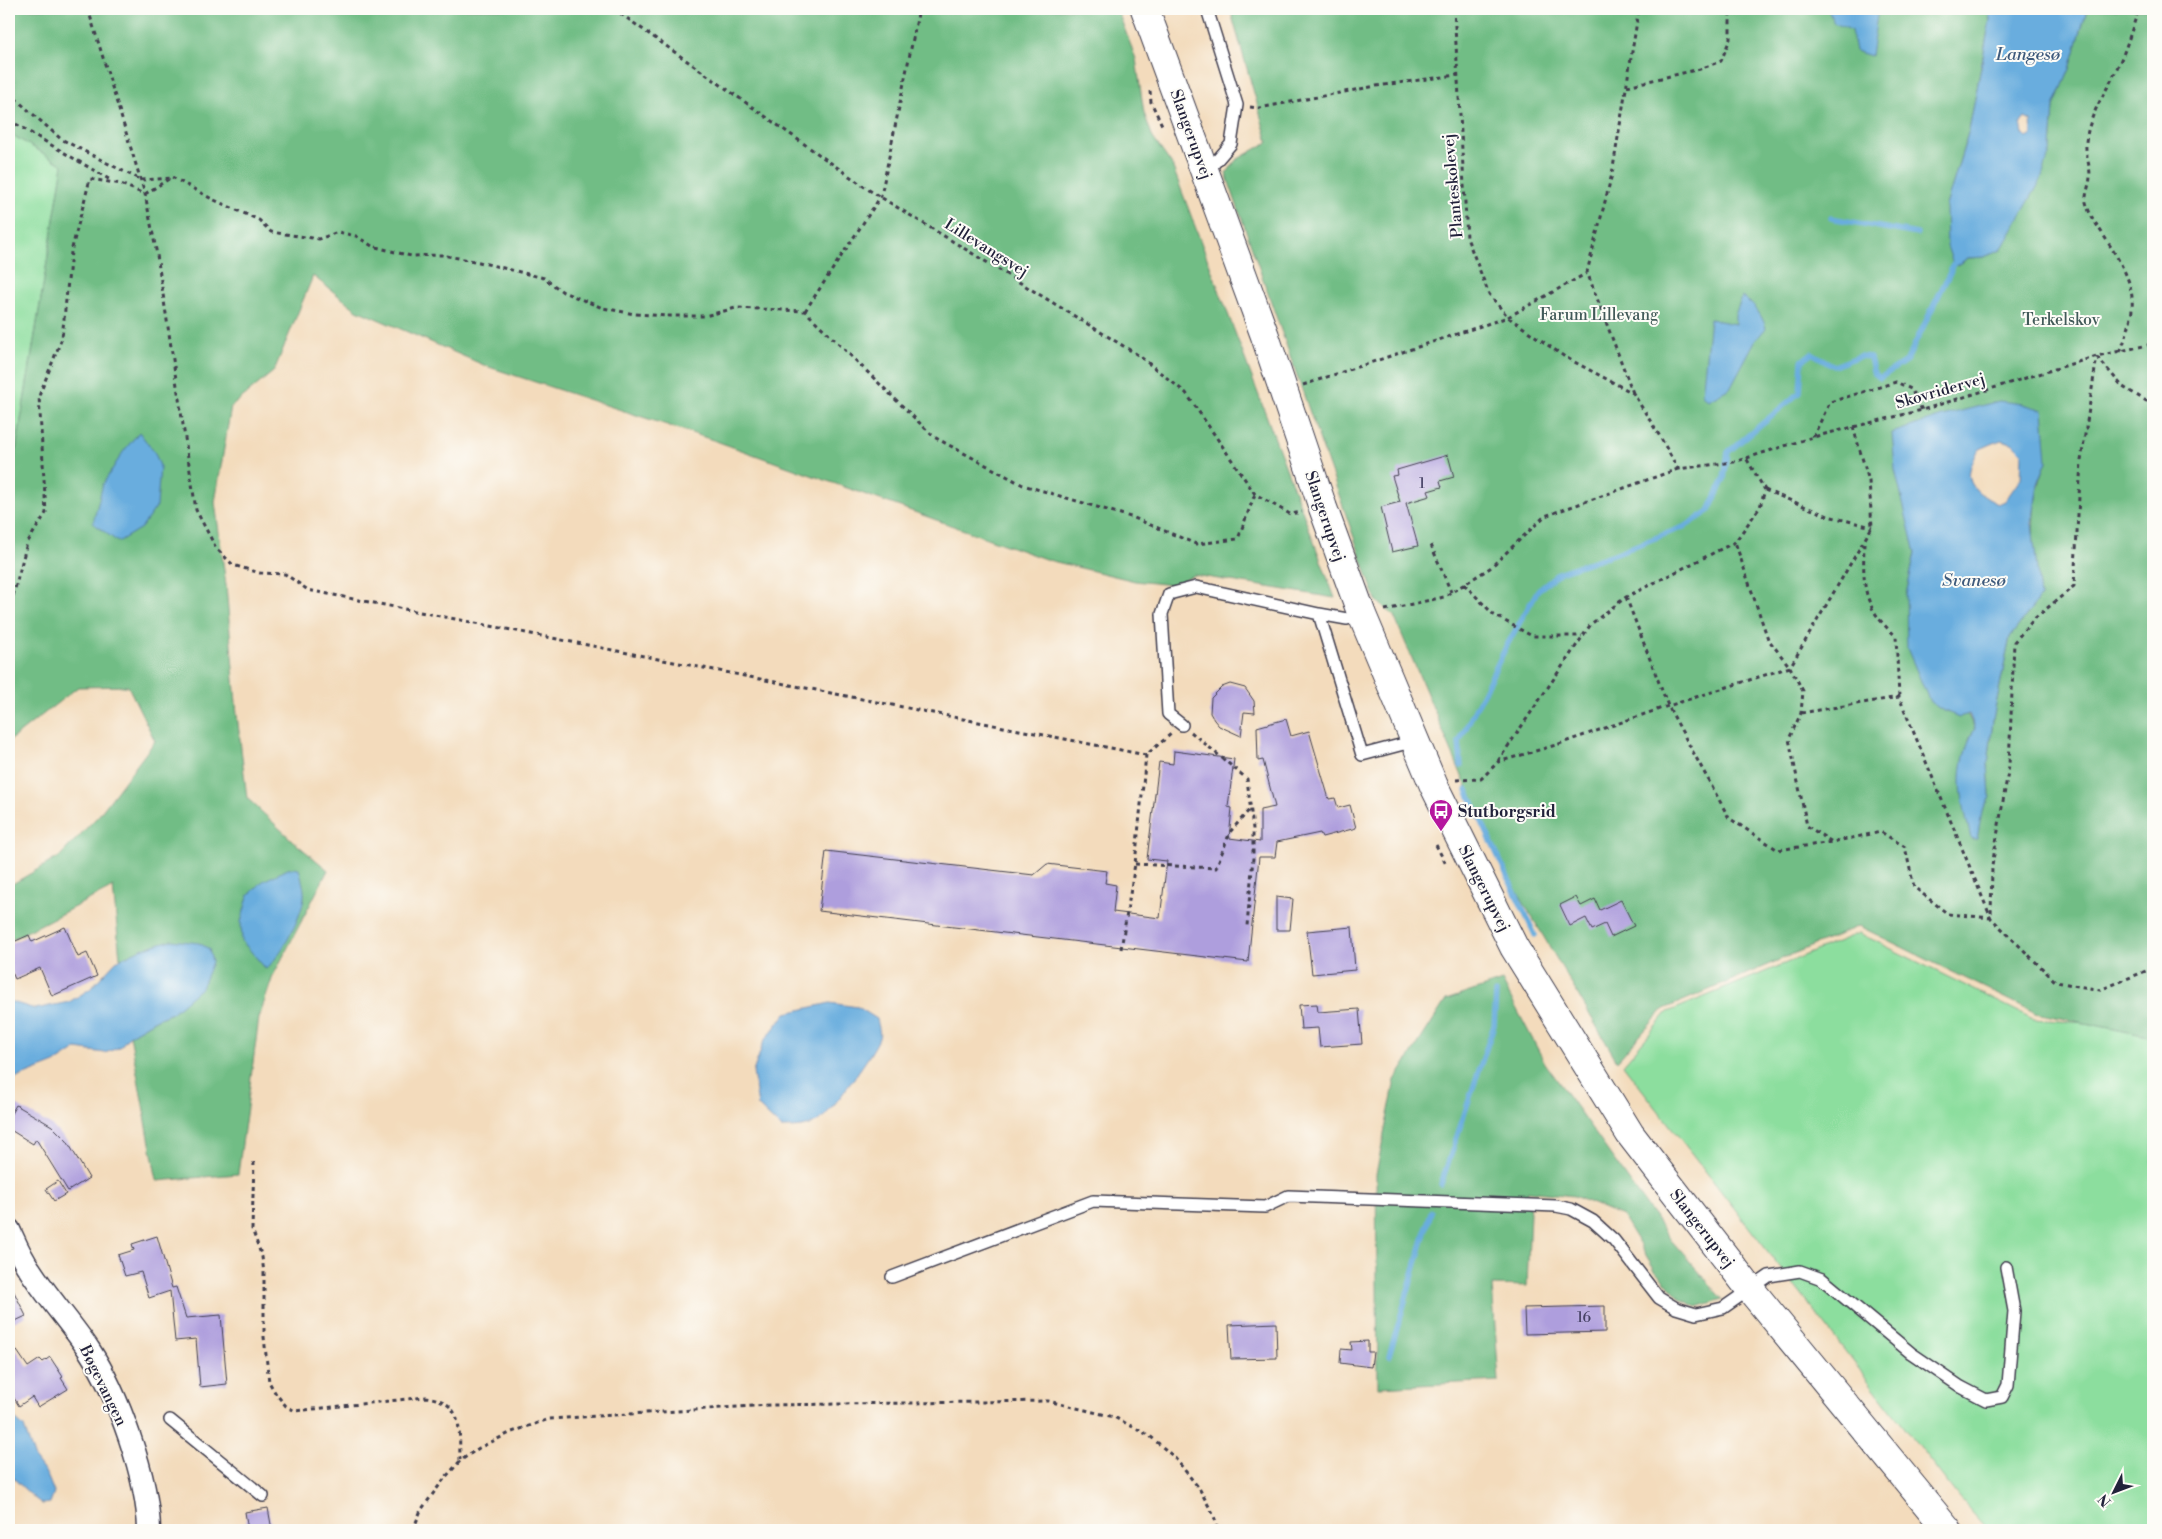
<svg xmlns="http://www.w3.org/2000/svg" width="2162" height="1539" viewBox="0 0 2162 1539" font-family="'Libre Bodoni',serif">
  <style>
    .green { fill: #8cde9e; stroke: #57806c }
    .forest { fill: #71bd85; stroke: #4a7060; fill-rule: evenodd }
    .water { fill: #69adde; stroke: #46688c; fill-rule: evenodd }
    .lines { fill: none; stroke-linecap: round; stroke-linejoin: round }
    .stream { stroke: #69adde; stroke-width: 5.5 }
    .building { fill: #ae9edd }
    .service-casing { stroke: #413e4e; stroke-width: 14 }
    .minor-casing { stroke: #413e4e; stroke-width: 25 }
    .secondary-casing { stroke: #413e4e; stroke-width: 30 }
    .path { stroke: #413e4e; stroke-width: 3; stroke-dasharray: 4 4; stroke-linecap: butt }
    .service { stroke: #fff; stroke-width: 11 }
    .minor { stroke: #fff; stroke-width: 22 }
    .secondary { stroke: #fff; stroke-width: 28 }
    .labels { text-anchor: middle; stroke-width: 4; stroke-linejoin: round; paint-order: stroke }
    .number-label { font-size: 14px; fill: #454164 }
    .street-label { font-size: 16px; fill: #22223b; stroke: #fdfcf7 }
    .park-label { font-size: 16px; fill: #425a59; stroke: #fdfcf7 }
    .poi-label { font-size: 16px; font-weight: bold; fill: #22223b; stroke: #fdfcf7; text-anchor: start }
    .water-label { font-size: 18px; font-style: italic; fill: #3e5a7c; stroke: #fdfcf7 }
  </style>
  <rect width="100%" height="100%" fill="#fdfcf7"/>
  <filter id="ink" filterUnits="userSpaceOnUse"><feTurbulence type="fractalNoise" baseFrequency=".02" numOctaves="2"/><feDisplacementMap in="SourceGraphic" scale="10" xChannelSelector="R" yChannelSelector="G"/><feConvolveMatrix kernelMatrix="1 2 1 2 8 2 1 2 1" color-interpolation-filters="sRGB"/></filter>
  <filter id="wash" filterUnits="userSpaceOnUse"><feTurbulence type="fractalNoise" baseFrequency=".0096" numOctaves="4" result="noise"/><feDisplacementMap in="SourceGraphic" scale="20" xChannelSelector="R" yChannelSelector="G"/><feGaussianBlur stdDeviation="1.12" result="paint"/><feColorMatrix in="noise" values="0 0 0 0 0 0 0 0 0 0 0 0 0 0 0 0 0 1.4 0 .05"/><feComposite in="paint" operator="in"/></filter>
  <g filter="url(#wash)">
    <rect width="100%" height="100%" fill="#f3dbbc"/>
    <path class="green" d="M9,133L63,165L9,493Z
      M1859,933L2033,1019L2086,1023L2153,1037V1520L2145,1530H1988L1960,1499L1623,1065L1668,1012Z"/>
    <path class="forest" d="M9,9H1117L1136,59L1144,113L1153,138L1172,165L1335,598L1194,575L1172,585L1135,581L1048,560L716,441L486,366L357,310L313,276L274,371L231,407L215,502L226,585L237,715L247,798L294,842L328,870L273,976L259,1018L238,1174L157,1181L130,1035L157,1019L172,1013L171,940L120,958L113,887L9,941V886L59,857L99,815L155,741L128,686L78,687L9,741V493L63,165L9,133Z
      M1230,9H1989L1990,20L1969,130L1946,206L1954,267L1968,258L1984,257L2001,250L2051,148L2054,106L2070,69L2087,9H2153V1037L2036,1013L1859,926L1664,1009L1617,1061L1496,856L1394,616L1376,600L1226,174L1236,160L1268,142ZM2023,404L2047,461C2027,510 2033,546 2040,597L2010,637L1993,719L1988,765L1990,797L1982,812L1969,740L1975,729L1906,595L1915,553L1908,518Z
      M1502,981L1545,1063L1671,1240L1723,1299L1697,1307L1681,1299L1655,1270L1622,1216L1574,1196L1527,1191L1530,1213L1527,1286L1492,1285L1499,1381L1378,1387L1376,1174L1395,1080L1446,1000Z"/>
    <path class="water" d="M1828,9H1878L1871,56L1855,51L1851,30L1834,23Z
      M1989,9H2087L2070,69L2054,106L2051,148L2041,180L2001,250L1984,257L1968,258L1954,267L1947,246L1946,206L1969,130L1990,20ZM2025,118L2031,121L2032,135L2027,138L2023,134L2021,123Z
      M1742,297C1754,304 1762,315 1766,328L1755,341L1730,388L1708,400L1702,395L1710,319L1735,324V315Z
      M1999,401L2023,404L2043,410L2047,461L2038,484L2032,523L2040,597L2010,637L1993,719L1988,765L1990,797L1982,812L1977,839H1971C1961,793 1953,773 1975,728L1969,714L1959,717L1942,710L1930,702L1907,648L1906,595L1915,553L1895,470L1892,433L1942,416ZM2001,440L2012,443L2022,453L2021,478L2005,501L1998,504C1970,490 1960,478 1980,449Z
      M139,432L155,453L160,466L157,506L141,528L118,542L93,523L103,484L123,452Z
      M290,868L299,869C301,878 305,888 304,897C302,917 281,956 266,969L242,941L241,922L248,896L263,881Z
      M171,940L199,943L209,949L212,962L201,988L172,1013L157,1019L130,1035L120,1047L105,1053L76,1049L55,1063L19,1077L9,1083V1001L35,1009L69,1002L90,989L116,961L141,949Z
      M830,1003L858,1007L877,1019C878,1025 881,1032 879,1038C876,1049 832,1111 821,1119C810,1128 795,1128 781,1128L758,1106L753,1072L764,1041L786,1013Z
      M15,1419L24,1427L35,1459L47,1475L54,1492L50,1503L42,1504L33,1497L9,1474V1422Z"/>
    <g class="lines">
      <path class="stream" d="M1831,218L1917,234
        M1461,766L1459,742L1507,645L1538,590L1560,572L1614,554L1686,526L1709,511L1724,479L1728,452L1800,392L1802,361L1812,353L1834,366L1860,356L1870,357L1873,372L1880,378L1907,360L1956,260
        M1467,790L1535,935
        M1441,1184L1494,1025L1496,993
        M1389,1356L1431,1212"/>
    </g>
    <g id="blocks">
      <path class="building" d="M1448,455L1454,477L1440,481L1442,487L1428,491L1430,496L1406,503L1418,546L1392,552L1381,507L1400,502L1392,476L1398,475L1397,470Z
        M1230,684L1245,688L1254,701L1255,713L1244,712L1241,736L1219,726L1214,720L1210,713L1211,698L1222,687Z
        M1286,719L1291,736L1309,731L1329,799L1335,798L1338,808L1350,805L1356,828L1322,837L1320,833L1277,842L1275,857H1259L1248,962L819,911L826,851L1034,875L1047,864L1107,871L1105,883L1116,885L1113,912L1160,918L1167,861L1147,859L1159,762L1173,764L1174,751L1234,759L1228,807L1232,808L1229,838L1260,842V810L1275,807L1263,760L1258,761L1257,727Z
        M1276,897L1293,899L1290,930H1276Z
        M1576,897L1581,906L1595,899L1600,910L1621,900L1634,926L1611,937L1605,924L1592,930L1586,918L1570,926L1560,905Z
        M65,927L78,957L87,953L97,976L52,996L40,968L15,979L9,966V944L29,935L32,942Z
        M1352,927L1355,970L1312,974L1307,931Z
        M1317,1004L1318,1012L1359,1009L1362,1044L1320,1047L1318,1028L1301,1029L1299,1005Z
        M16,1105L52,1126L67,1141L89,1178L68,1191L36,1139L33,1144L9,1129V1117Z
        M58,1181L66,1194L54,1201L46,1189Z
        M157,1236L172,1288L176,1287L186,1318L221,1315L227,1384L200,1387L196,1339L175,1341L170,1291L149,1298L141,1272L125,1276L118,1255L134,1250L132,1244Z
        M9,1282L26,1316L9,1324Z
        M1605,1306V1332L1525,1334L1524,1308Z
        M1276,1323L1277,1358L1231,1359L1229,1325Z
        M9,1339L28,1367L40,1359L43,1362L50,1357L63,1377L61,1378L68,1389L38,1407L32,1397L19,1406L9,1390Z
        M1368,1341V1352H1373L1371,1367L1340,1363L1341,1349L1352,1350L1351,1342Z
        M268,1508L272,1530H248L245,1512Z"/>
    </g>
  </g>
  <g filter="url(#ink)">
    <use href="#blocks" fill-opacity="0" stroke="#413e4e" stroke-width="1"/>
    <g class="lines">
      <g class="service-casing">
        <path id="service" d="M1206,173L1231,144L1237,105L1207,9
          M1319,614L1347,619L1362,615
          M1182,725L1168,714L1162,614L1169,594L1196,587L1319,614L1362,755L1415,741
          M892,1277L1093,1201L1265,1207L1288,1196L1556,1206L1571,1209L1593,1221L1614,1240L1659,1298L1676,1308L1696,1314L1723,1308L1769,1276L1800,1271L1822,1279L1911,1353L1961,1387L1986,1400L2002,1397L2008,1385L2014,1311L2006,1267
          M170,1420L263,1496"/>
      </g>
      <g class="minor-casing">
        <path id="minor" d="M9,1230C15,1243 21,1258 30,1270C48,1298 71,1323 89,1350C118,1394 148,1478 149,1530"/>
      </g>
      <g class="secondary-casing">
        <path id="secondary" d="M1145,9L1265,336L1323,508L1362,615L1434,786L1514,947L1630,1134L1750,1289L1948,1530"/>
      </g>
      <path class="path" d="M88,9L145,194L157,255L196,510L216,548L233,565L260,573L285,574L308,590L1146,755L1171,734
        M614,9L869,190L1138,355L1186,393L1255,494L1290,514L1302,512
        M1454,9L1467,238L1489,294L1508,317L1565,357L1633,393L1659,435L1678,469L1734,462L1813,437L1922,410L2097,356L2153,344
        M1627,86L1700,69L1721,61L1730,39V9
        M1150,91L1151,102L1163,127
        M9,93L61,139L107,163L141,180L172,178
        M1250,107L1259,108L1376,86L1457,75
        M9,120L112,181
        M145,194L172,177L212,199L259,220L271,232L319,239L338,232L356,236L372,246L411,256L442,255L479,262L544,278L563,292L603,308L634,314L670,316H705L736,308L805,311L934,437L1023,485L1134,518L1196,544L1238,539L1255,494
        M805,311L881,196L919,9
        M2120,352C2142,298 2133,282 2104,236C2097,225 2089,215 2086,202C2085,193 2090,185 2090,176C2090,164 2085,155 2086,142C2089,113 2107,92 2118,66C2127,48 2132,27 2139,9
        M2097,357L2123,387L2153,405
        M1303,385L1508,317L1587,273
        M1633,393L1587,272L1612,174L1639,9
        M1853,427L1869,481L1872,527L1790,667L1803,691L1801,713L1789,739L1807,826L1832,842L1881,832L1905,847L1914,887L1948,914L1991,918L1992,866L2009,766L2014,642L2034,619L2074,586L2081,461L2097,356
        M1813,437L1830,402L1896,382L1911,389L1922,410
        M1765,490L1828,516L1872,527
        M1864,543C1863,585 1862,607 1896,636L1899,697
        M1431,545L1451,592
        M1464,584L1494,615L1532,636H1582
        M1626,597L1668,706L1729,818L1778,850L1832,842
        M9,602L12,600L27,543L46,513L39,396L62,338L71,252L90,179L121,184L144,194
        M1385,610L1444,597L1490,568L1545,516L1678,469
        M1801,713L1899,697L1991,918L2056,982L2100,990L2153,968
        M1191,732L1247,779L1253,829V858L1247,926
        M1498,761L1591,624L1626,597L1735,542L1760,507L1765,490L1746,458
        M1456,780L1481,779L1498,762L1559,744L1668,706L1790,667L1768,639L1735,542
        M1436,845L1447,866
        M1135,864L1216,868L1230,832L1250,809
        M1121,949L1135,864L1146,755
        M254,1162L252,1229L262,1257L264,1273V1337L269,1382L276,1394L286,1406L295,1411L426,1397C464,1402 459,1429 460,1460
        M413,1530L421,1510L444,1479L460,1461L479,1448L512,1432L549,1419L771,1405L1048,1401L1114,1417L1150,1436L1174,1457L1199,1488L1214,1516L1218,1530"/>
      <use href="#service" class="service"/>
      <use href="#minor" class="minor"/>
      <use href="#secondary" class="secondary"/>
    </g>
  </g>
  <defs>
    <g id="bus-pin" transform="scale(1.25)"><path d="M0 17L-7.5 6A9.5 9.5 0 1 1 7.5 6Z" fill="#b5179e" stroke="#fdfcf7"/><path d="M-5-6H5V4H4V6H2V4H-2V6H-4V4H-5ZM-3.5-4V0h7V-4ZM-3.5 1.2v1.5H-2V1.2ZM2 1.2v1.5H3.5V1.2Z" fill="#fff"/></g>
  </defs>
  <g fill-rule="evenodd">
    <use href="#bus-pin" x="1441" y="811"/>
  </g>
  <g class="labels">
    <g class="number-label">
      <text x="1422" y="488">1</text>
      <text x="1584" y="1322">16</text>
    </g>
    <g class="street-label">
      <text transform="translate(1192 134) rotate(70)" y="6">Slangerupvej</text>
      <text transform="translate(1452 186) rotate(-95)" y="6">Planteskolevej</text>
      <text transform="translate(987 247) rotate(32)" y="6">Lillevangsvej</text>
      <text transform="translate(1940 390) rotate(-16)" y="6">Skovridervej</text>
      <text transform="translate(1326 516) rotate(71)" y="6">Slangerupvej</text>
      <text transform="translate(1485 888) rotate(63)" y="6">Slangerupvej</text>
      <text transform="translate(1703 1228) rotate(52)" y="6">Slangerupvej</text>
      <text transform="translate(104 1385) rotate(64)" y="6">Bøgevangen</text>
    </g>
    <g class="park-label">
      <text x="1599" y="320">Farum Lillevang</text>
      <text x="2061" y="325">Terkelskov</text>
    </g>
    <g class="poi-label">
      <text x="1458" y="817">Stutborgsrid</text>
    </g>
    <g class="water-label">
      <text x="2028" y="60">Langesø</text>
      <text x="1974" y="586">Svanesø</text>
    </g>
  </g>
  <rect width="2162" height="1539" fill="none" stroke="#fdfcf7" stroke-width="30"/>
  <g transform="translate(2114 1492) rotate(228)" stroke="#fdfcf7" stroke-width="4" paint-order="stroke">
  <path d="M0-4L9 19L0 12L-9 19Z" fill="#22223b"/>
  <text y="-8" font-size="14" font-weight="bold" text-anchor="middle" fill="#22223b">N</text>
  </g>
</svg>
